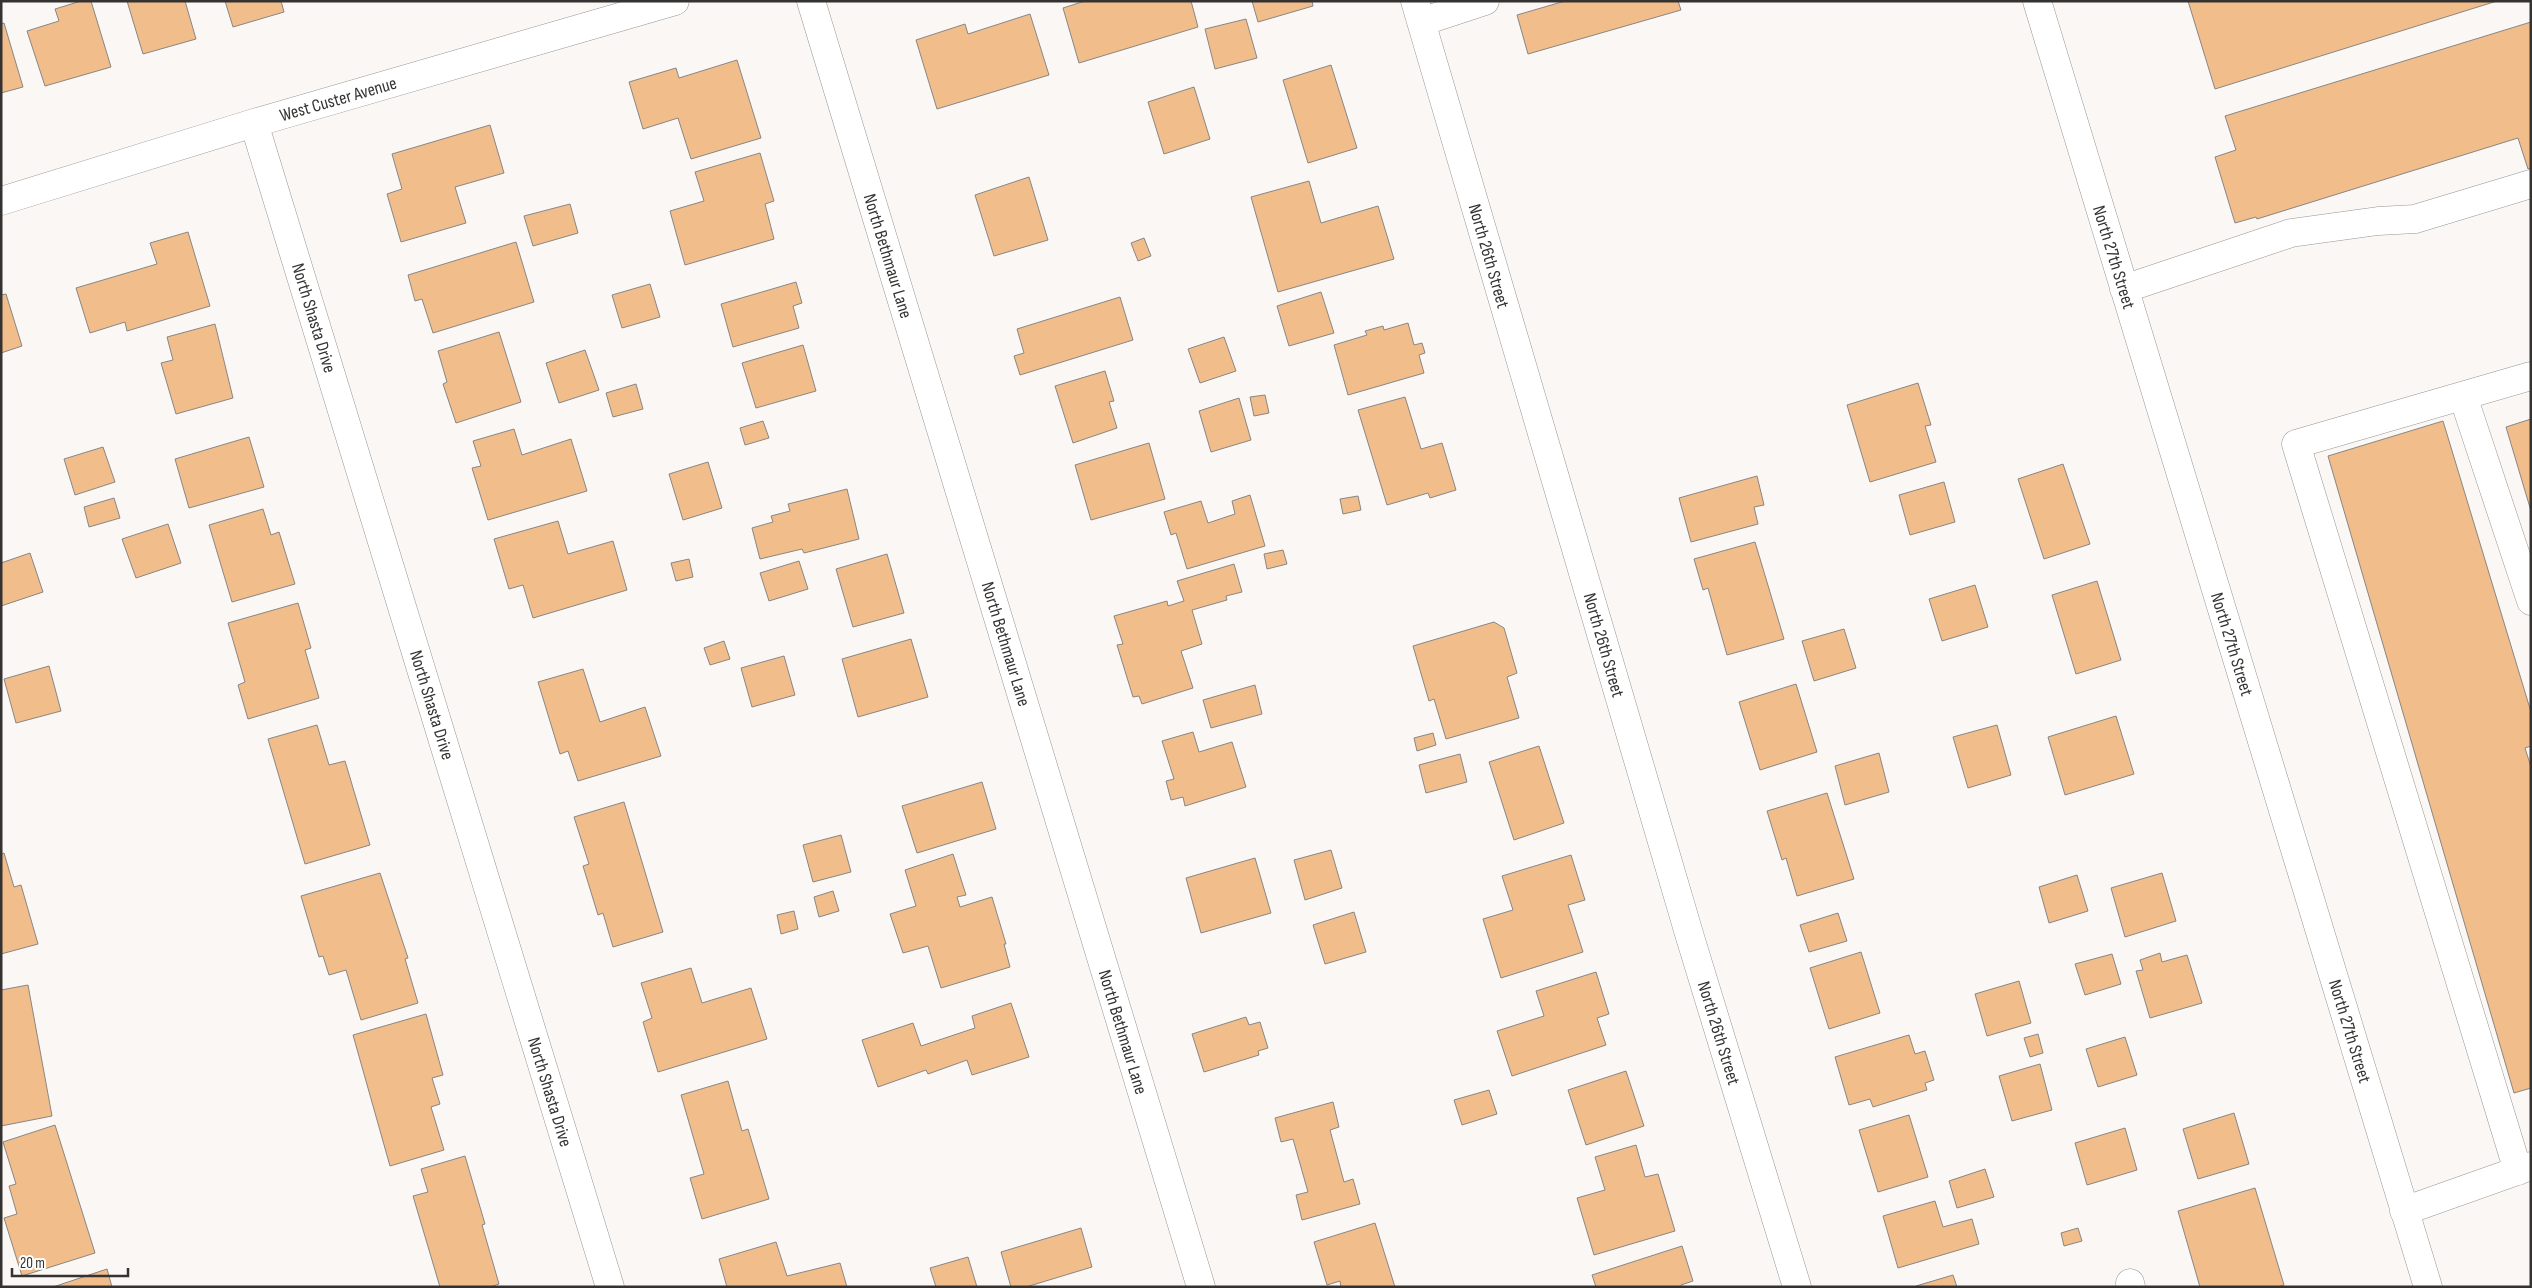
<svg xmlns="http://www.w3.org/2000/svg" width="2532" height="1288" viewBox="0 0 2532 1288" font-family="'Sofia Sans Condensed',sans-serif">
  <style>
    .building { fill: #f1bd8b; stroke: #898684 }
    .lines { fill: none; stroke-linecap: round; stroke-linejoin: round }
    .minor-casing { stroke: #999693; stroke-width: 29 }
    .minor { stroke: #fff; stroke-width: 28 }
    .labels { text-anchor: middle; stroke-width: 5; stroke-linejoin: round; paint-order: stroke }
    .street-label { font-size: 18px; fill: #343332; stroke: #fff }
  </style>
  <rect width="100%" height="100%" fill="#faf7f4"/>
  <path class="building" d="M81,1H91L111,67L45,86L27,31L59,21L55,9Z
    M127,1H185L196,39L143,54Z
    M225,1H281L284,12L233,27Z
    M1085,1H1191L1198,27L1079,63L1063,8Z
    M1252,1H1312L1313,6L1258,22Z
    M1565,1H1678L1681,10L1528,54L1517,15Z
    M2188,1H2497L2215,89Z
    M1030,14L1049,75L937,109L916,40L965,24L968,34Z
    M1246,19L1257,58L1215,69L1205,29Z
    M2531,22V168L2528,169L2518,138L2257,219L2256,217L2235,223L2215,157L2236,150L2225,116Z
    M4,23L23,87L1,93V24Z
    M737,60L761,138L691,159L678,118L643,129L629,82L676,68L679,78Z
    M1331,65L1357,148L1308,163L1283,80Z
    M1194,87L1210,139L1164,154L1148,102Z
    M490,125L504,173L455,187L466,223L401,242L387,194L402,189L392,154Z
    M760,153L774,201L765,204L774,239L685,265L670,211L704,201L695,172Z
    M1029,177L1048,240L994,256L975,195Z
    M1309,181L1321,223L1378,206L1394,259L1278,292L1251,197Z
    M570,204L578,233L533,246L524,216Z
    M188,232L210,306L127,331L125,322L90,333L76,288L157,264L150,243Z
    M1144,238L1151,256L1138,261L1131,243Z
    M516,242L534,302L433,333L422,299L415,301L408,275Z
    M796,282L802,303L793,306L799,328L733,347L721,304Z
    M650,284L660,317L622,328L612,295Z
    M1321,292L1334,333L1289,346L1277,306Z
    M6,294L22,346L1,353V295Z
    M1120,297L1133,340L1020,375L1014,356L1024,353L1017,329Z
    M1408,323L1414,345L1422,343L1425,353L1419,355L1424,373L1348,395L1334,345L1367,335L1365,331L1383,326L1384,330Z
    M215,324L233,398L176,414L161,363L173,360L167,337Z
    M499,332L521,402L456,423L443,384L447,382L438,351Z
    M1224,337L1236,371L1200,383L1188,349Z
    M803,345L816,391L756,408L742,363Z
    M585,350L599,390L559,403L546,363Z
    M1105,371L1114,401L1109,402L1117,428L1073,443L1055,386Z
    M1918,383L1931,425L1925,426L1936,462L1870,482L1847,405Z
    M636,384L643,409L613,417L606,393Z
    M1265,395L1269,413L1254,416L1250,397Z
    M1405,397L1421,449L1442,443L1456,490L1430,498L1428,493L1387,505L1358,410Z
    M1239,398L1251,440L1211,452L1199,411Z
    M2531,419V511L2506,427Z
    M763,421L769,438L745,445L740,428Z
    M2443,421L2531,712V746L2525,748L2531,767V1088L2514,1093L2328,456Z
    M514,429L522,455L571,439L587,491L488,520L472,468L481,466L473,441Z
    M249,437L264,487L189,508L175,459Z
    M1149,443L1165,499L1091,520L1075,465Z
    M103,447L115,482L75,495L64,459Z
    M708,462L722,508L683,520L669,474Z
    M2063,464L2090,544L2044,559L2018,479Z
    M1757,476L1764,505L1754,507L1758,524L1691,542L1679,498Z
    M1944,482L1955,522L1910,535L1899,495Z
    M847,489L859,539L804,553L802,549L760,559L752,528L773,522L771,516L790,511L788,504Z
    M1250,495L1265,546L1187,569L1176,533L1171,535L1164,512L1201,501L1208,523L1235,514L1232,501Z
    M1358,496L1361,510L1343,514L1340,499Z
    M114,498L120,518L89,527L84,507Z
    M263,509L271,535L279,532L295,584L232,602L209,525Z
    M558,521L568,554L613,541L627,590L533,618L523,585L509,589L494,539Z
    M168,524L181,563L136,578L122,539Z
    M1755,542L1784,639L1727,655L1708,588L1703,590L1694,559Z
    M1283,550L1287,564L1267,569L1264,554Z
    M30,553L43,592L1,606V563Z
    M887,554L904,613L853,627L836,569Z
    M689,559L693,577L676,581L671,563Z
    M799,561L808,589L769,601L760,573Z
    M1234,564L1242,592L1226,596L1227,600L1192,610L1202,644L1181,651L1193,688L1142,704L1139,696L1133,697L1117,645L1123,644L1114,616L1167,601L1168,606L1184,601L1177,581Z
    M2097,581L2121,660L2076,674L2052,595Z
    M1975,585L1988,627L1942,641L1929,599Z
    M298,603L311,648L305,650L319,698L248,719L238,685L245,682L228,623Z
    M1494,622L1504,628L1517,673L1507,677L1519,718L1446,739L1434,699L1429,701L1413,646Z
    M1844,629L1856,668L1814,681L1802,641Z
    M911,639L928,697L858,717L842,659Z
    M724,641L730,659L710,665L704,648Z
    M784,656L795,695L752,707L741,668Z
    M49,666L61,711L16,723L4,679Z
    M583,669L600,722L645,707L661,756L578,781L568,751L560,754L538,682Z
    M1796,684L1817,752L1760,770L1739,702Z
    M1255,685L1262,714L1211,728L1203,700Z
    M2116,716L2134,774L2065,795L2048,737Z
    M317,725L329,765L345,761L370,845L305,864L268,739Z
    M1997,725L2011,775L1968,788L1953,737Z
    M1193,732L1199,752L1232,742L1246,787L1185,806L1183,797L1171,800L1166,781L1174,779L1162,741Z
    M1433,733L1436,745L1417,751L1414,738Z
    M1539,746L1564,823L1514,840L1489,762Z
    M1879,753L1889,792L1845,805L1835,766Z
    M1460,754L1467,782L1426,793L1419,765Z
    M982,782L996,829L917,853L902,806Z
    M1827,793L1854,879L1797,896L1786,858L1782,860L1767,811Z
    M624,802L663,932L613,947L603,913L598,915L583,866L589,864L574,817Z
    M841,835L851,872L813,882L803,845Z
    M1331,850L1342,888L1305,900L1294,860Z
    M4,853L14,887L21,885L38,944L1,954V854Z
    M953,854L966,895L957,897L960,907L992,897L1006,944H1004L1010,967L941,988L928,946L903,953L890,914L916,906L905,870Z
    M1571,855L1585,900L1568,905L1583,952L1501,978L1483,919L1513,910L1502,876Z
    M1255,858L1271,913L1201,933L1186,878Z
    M380,873L408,958L405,959L418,1003L361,1020L346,970L329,975L323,956L319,957L301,896Z
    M2162,873L2176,921L2125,937L2111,888Z
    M2077,875L2088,911L2049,923L2039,887Z
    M833,891L839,911L819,917L814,897Z
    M794,911L798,929L781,934L777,915Z
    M1354,912L1366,952L1325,964L1313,925Z
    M1838,913L1847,941L1809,952L1800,925Z
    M1861,952L1880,1013L1829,1029L1810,968Z
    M2160,953L2162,962L2187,955L2202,1003L2150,1018L2136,971L2143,970L2140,960Z
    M2112,954L2121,984L2085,995L2075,964Z
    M691,968L702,1003L751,988L767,1039L658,1072L643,1022L652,1018L641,983Z
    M1596,972L1609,1014L1597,1018L1606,1045L1512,1076L1497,1031L1544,1016L1536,991Z
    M2019,981L2031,1023L1987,1036L1975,994Z
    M28,985L52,1116L1,1126V990Z
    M1011,1003L1029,1057L972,1075L967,1060L928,1074L926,1070L878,1087L862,1040L913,1023L921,1046L975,1028L972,1016Z
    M426,1014L443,1075L432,1078L440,1104L431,1107L444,1150L390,1166L353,1035Z
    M1246,1017L1249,1025L1260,1022L1268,1048L1258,1051L1259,1055L1204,1072L1192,1034Z
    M2038,1034L2043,1053L2030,1057L2024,1038Z
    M1909,1035L1915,1054L1925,1051L1934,1080L1925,1083L1927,1090L1873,1107L1870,1099L1849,1105L1835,1057Z
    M2125,1037L2137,1075L2098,1087L2086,1049Z
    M2040,1064L2052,1110L2012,1121L1999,1076Z
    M1626,1071L1644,1126L1586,1145L1568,1090Z
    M728,1081L742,1131L748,1129L769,1199L702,1219L690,1178L704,1174L681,1095Z
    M1489,1090L1497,1114L1462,1125L1454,1100Z
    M1333,1102L1339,1127L1330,1130L1344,1182L1353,1179L1360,1204L1302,1220L1296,1195L1308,1192L1293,1139L1281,1142L1275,1118Z
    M2234,1113L2249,1164L2198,1179L2183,1129Z
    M1909,1115L1928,1177L1878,1192L1859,1130Z
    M55,1125L95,1253L22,1276L4,1218L17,1214L9,1186L16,1184L3,1142Z
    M2125,1128L2137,1170L2087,1185L2075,1143Z
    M1636,1145L1645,1177L1658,1174L1675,1231L1594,1255L1577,1198L1605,1190L1595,1157Z
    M465,1156L485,1224L482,1225L499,1284L490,1287H440L413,1196L428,1192L421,1169Z
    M1985,1169L1994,1197L1957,1208L1949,1181Z
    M2255,1188L2284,1285L2277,1287H2200L2178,1211Z
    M1935,1201L1943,1227L1972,1219L1979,1244L1898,1268L1883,1216Z
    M1375,1223L1395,1287H1341L1340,1281L1327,1285L1314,1242Z
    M1081,1228L1092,1267L1026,1287H1011L1001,1252Z
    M2078,1228L2082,1241L2064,1246L2061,1233Z
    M776,1242L787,1276L840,1263L847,1287H727L719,1259Z
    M1682,1246L1693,1281L1681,1285L1682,1287H1596L1592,1275Z
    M968,1257L977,1287H936L930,1268Z
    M107,1269L112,1287H53Z
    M1953,1275L1957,1287H1916V1286Z"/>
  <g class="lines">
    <g class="minor-casing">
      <path id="minor" d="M811,1L1201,1287
        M1415,1L1690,937L1797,1287
        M2037,1L2428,1287
        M1421,22L1485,1
        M254,123L610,1287
        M1,201L254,123L675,1
        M2124,289L2291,233L2378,221L2415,219L2531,184
        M2463,396L2531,601
        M2518,1171L2296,444L2531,376
        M2404,1211L2531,1166
        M2130,1283L2131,1287"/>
    </g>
    <use href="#minor" class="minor"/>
  </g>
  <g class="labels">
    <g class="street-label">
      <text transform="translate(338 99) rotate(-16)" y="6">West Custer Avenue</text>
      <text transform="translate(888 256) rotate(73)" y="6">North Bethmaur Lane</text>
      <text transform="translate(1489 256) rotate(74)" y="6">North 26th Street</text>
      <text transform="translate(2114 257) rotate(73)" y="6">North 27th Street</text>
      <text transform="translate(314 318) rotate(73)" y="6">North Shasta Drive</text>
      <text transform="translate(1006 644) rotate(73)" y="6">North Bethmaur Lane</text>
      <text transform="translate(2232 644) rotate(73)" y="6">North 27th Street</text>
      <text transform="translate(1604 645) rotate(74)" y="6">North 26th Street</text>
      <text transform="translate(432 705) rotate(73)" y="6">North Shasta Drive</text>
      <text transform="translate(2350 1031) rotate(73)" y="6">North 27th Street</text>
      <text transform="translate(1123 1032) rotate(73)" y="6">North Bethmaur Lane</text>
      <text transform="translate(1719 1033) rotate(73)" y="6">North 26th Street</text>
      <text transform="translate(550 1092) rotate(73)" y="6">North Shasta Drive</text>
    </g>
  </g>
  <rect width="2532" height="1288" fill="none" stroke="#343332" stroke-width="5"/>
  <path d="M12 1268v8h116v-8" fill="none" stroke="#343332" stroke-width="2.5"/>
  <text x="20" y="1268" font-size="15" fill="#343332" stroke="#ffffff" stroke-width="4" paint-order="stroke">20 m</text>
</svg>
